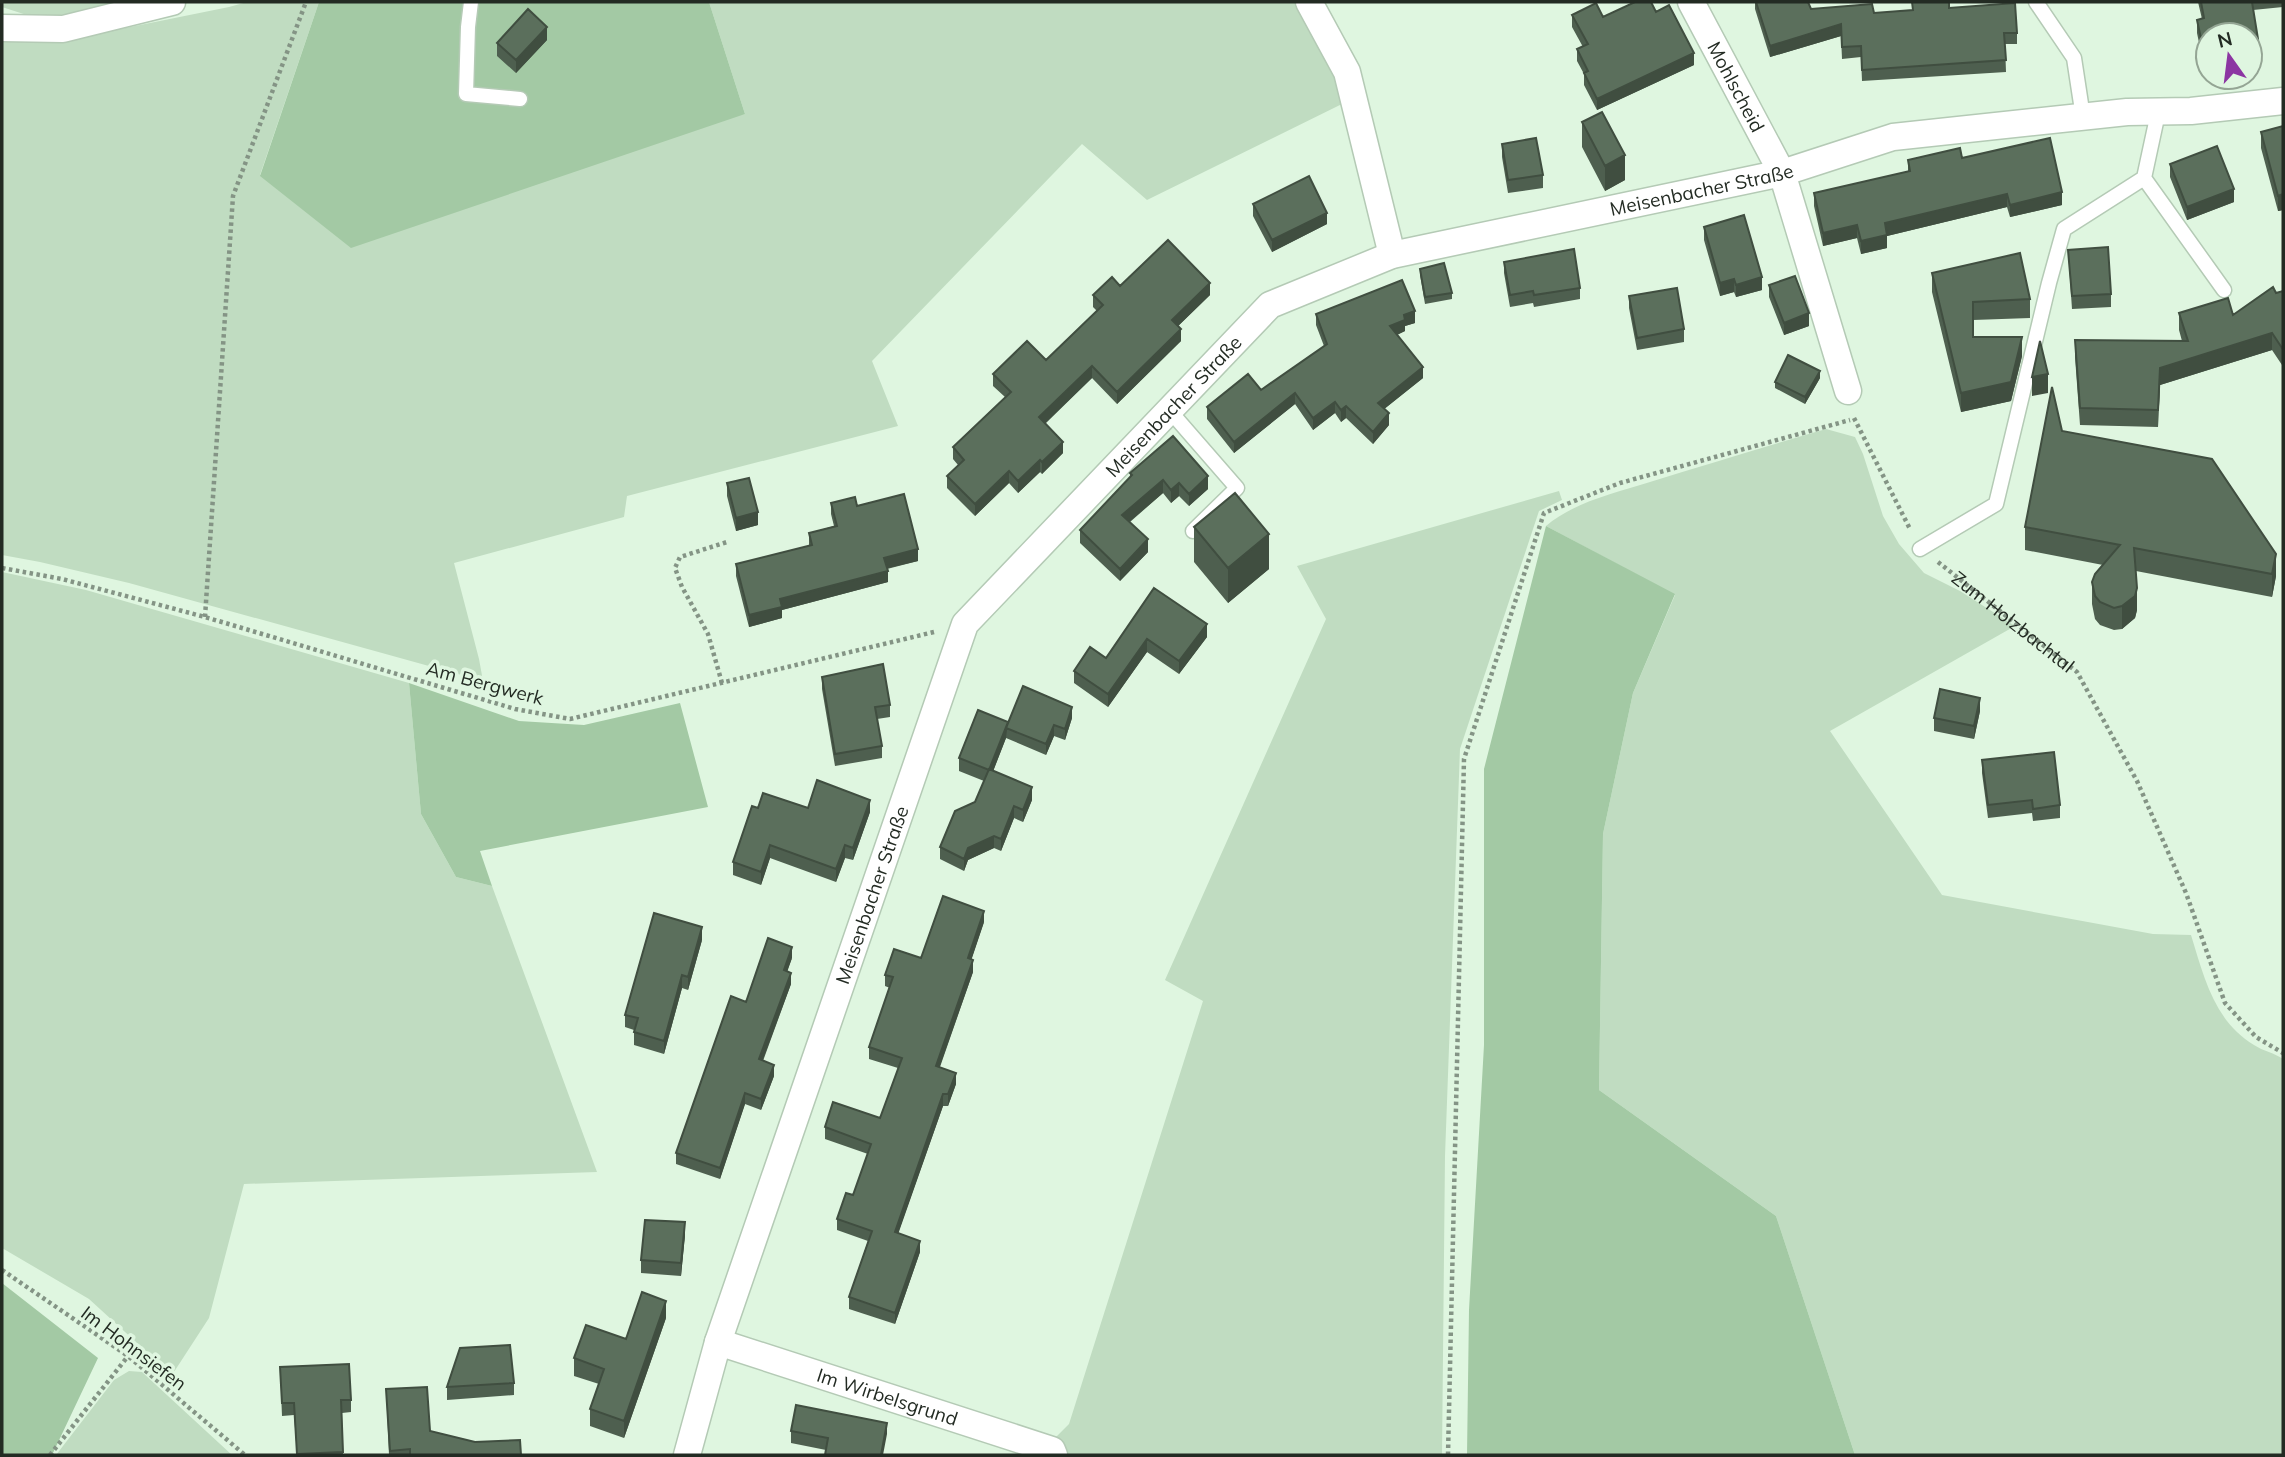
<svg xmlns="http://www.w3.org/2000/svg" width="2285" height="1457" viewBox="0 0 2285 1457" font-family="Mulish,sans-serif">
  <style>
    .green { fill: #c0dcc1 }
    .forest { fill: #a3c9a4 }
    .lines { fill: none; stroke-linecap: round; stroke-linejoin: round }
    .lane-casing { stroke: #b4cab5; stroke-width: 17 }
    .street-casing { stroke: #b4cab5; stroke-width: 29 }
    .path { stroke: #849485; stroke-width: 4.5; stroke-dasharray: 3.5 3.5; stroke-linecap: butt }
    .lane { stroke: #fff; stroke-width: 14 }
    .street { stroke: #fff; stroke-width: 26 }
    .wall { fill: #4e5f4f }
    .shaded-wall { fill: #404e40 }
    .building { fill: #5b6f5c; stroke: #404e40; stroke-width: 2 }
    .labels { text-anchor: middle; stroke-width: 7; stroke-linejoin: round; paint-order: stroke }
    .street-label { font-size: 19px; fill: #232b23; stroke: #dff6e0 }
  </style>
  <rect width="100%" height="100%" fill="#dff6e0"/>
  <path class="green" d="M2,2H135L109,9L36,18L2,7Z
    M247,2H319L260,175L745,114L709,2H1296L1333,64L1344,103L1147,200L1082,144L872,361L898,426L627,496L624,517L454,563L479,659L483,681L129,583L40,562L2,555V41L66,40L229,7Z
    M1826,429L1855,437L1863,454L1883,516L1899,544L1924,573L1960,591L2015,626L1830,731L1942,895L2153,934L2191,935C2204,977 2214,1021 2254,1045C2263,1051 2275,1053 2283,1059V1455H1855L1776,1216L1599,1090L1603,834L1633,693L1675,595L1546,526C1574,502 1615,493 1650,482C1708,464 1767,446 1826,429Z
    M1559,491L1562,500L1539,511L1460,749L1445,1156L1442,1455H1065L1056,1437L1069,1424L1203,1001L1165,980L1326,619L1297,566Z
    M2,572L86,590L409,683L421,814L456,877L492,886L597,1172L244,1184L209,1318L172,1375L89,1299L2,1248Z
    M129,1371L142,1372L232,1455H56L114,1380Z"/>
  <path class="forest" d="M319,2H709L745,114L351,248L260,176Z
    M1546,526L1675,594L1633,693L1603,834L1599,1090L1776,1216L1855,1455H1467L1469,1310L1484,1045V769Z
    M409,683L519,721L584,725L680,703L708,807L480,851L492,886L456,877L421,814Z
    M2,1283L98,1358L52,1455H2Z"/>
  <g class="lines">
    <g class="lane-casing">
      <path id="lane" d="M471,2L468,27L466,94L520,99
        M2036,2L2074,58L2083,117
        M2144,178L2224,290
        M1170,411L1237,488L1193,531
        M1920,549L1996,504L2049,283L2064,229L2144,178L2158,113"/>
    </g>
    <g class="street-casing">
      <g id="street">
        <path d="M1309,2L1347,72L1392,255"/>
        <path id="s2" d="M1691,2L1782,173L1848,391"/>
        <path d="M2,28L63,29L172,2"/>
        <path id="s3" d="M718,1342L1052,1450L1054,1455"/>
        <path id="s4" d="M687,1455L718,1342L965,624L1270,305L1392,255L1782,173L1893,137L2127,112L2191,111L2283,101"/>
      </g>
    </g>
    <g class="path">
      <path d="M1854,418L1910,529"/>
      <path id="s1" d="M1938,562L2077,672L2137,781L2186,893L2225,1003L2256,1037L2283,1053"/>
      <path d="M2,568L62,579L205,617L515,709L570,719L934,632"/>
      <path d="M205,617L233,196L306,2"/>
      <path d="M722,683L708,634L682,587L675,568L680,557L727,542"/>
      <path d="M2,1270L128,1356L245,1455"/>
      <path d="M50,1455L128,1356"/>
      <path d="M1448,1455L1464,759L1544,513L1620,483L1850,420"/>
    </g>
    <use href="#lane" class="lane"/>
    <use href="#street" class="street"/>
  </g>
  <path class="wall" d="M1755,2H1808L1811,9L1874,13L1912,10V2L1949,8L2017,33V44H2005L2006,72L1862,81L1861,57L1842,59L1841,36L1770,57L1755,9Z
    M2087,2H2143V3H2087Z
    M2198,2H2283V7L2253,10L2258,39V53L2250,54V35H2208V61L2203,62L2197,33V20L2202,19Z
    M1656,12L1694,65L1597,110L1584,85V74L1577,61V49L1583,47L1572,27V15L1603,17Z
    M547,40L516,73L497,56V43Z
    M1582,122L1625,180L1605,191L1582,147Z
    M2283,126V210L2278,211L2261,148V132Z
    M1502,144L1543,175V188L1508,193L1502,157Z
    M1962,158L2062,205L2010,217L2007,207L1887,236V248L1861,254L1857,238L1823,246L1814,206V193L1908,172V160Z
    M2170,164L2234,202L2187,220L2170,177Z
    M1253,204L1327,224L1272,252L1253,216Z
    M1704,227L1762,290L1736,297L1734,292L1720,296L1704,240Z
    M2068,250L2111,294V307L2072,309Z
    M1504,262L1580,288V299L1534,307L1533,303L1510,307L1504,273Z
    M1420,269L1452,293V299L1425,304L1420,275Z
    M1932,273L2030,299V318L1973,320V337L2022,356L2011,401L1961,412L1932,292Z
    M1769,285L1809,326L1784,335L1769,297Z
    M1120,286L1210,295L1178,326L1181,341L1117,404L1092,378L1045,424L1063,453L1042,474L1040,472L1018,493L1009,483L975,516L947,488V476L958,465L953,459V447L1005,397L993,386V374L1046,360L1097,311L1093,307V295Z
    M2283,291L2282,365L2272,350L2160,385L2158,427L2080,425L2075,357V340L2182,341L2179,330V313L2233,315L2276,293Z
    M1629,296L1684,329V342L1637,350L1629,308Z
    M1316,314L1415,323L1405,326V331L1397,335L1423,378L1384,409L1389,425L1373,444L1346,418L1341,422L1335,413L1313,430L1295,404L1234,453L1207,419V407L1261,390L1324,346L1316,325Z
    M1820,378L1805,404L1775,388V382Z
    M2062,431L2276,576L2272,597L2136,571L2137,610L2135,618L2122,629L2114,630L2100,625L2095,619L2092,604V582L2103,565L2025,550V527Z
    M1130,473L1208,489L1189,506L1179,496L1171,503L1163,493L1130,522L1148,552L1120,581L1080,543V530L1130,477Z
    M727,483L758,525L736,531L727,496Z
    M831,503L857,506L918,561L887,569L888,582L782,610V618L749,627L736,576V564L809,546V533L834,526L831,514Z
    M1194,527L1269,569L1228,603L1194,562Z
    M1154,588L1207,637L1179,674L1147,652L1108,707L1074,683V671L1106,658Z
    M822,677L890,705V717L877,719L882,746V758L835,766L822,689Z
    M1980,711L1974,739L1934,731V718Z
    M1072,718L1065,740L1054,736L1046,755L1006,738L993,771L1032,800L1023,822L1014,818L1001,851L994,848L968,860L964,871L940,859V847L975,802L984,781L959,771V758L1008,722Z
    M1982,760L2060,805V818L2033,821L2032,813L1988,818L1982,773Z
    M758,808H808L870,812L853,860L845,858L836,882L770,858L761,885L733,875V862Z
    M984,922L971,960L973,972L940,1067L956,1084L948,1106H943L898,1233L920,1252L895,1324L849,1309V1297L868,1241L837,1230V1219L853,1195L868,1154L825,1139V1127L880,1118L898,1068L869,1059V1047L890,988L885,986V975L921,958Z
    M702,940L688,990L682,988L664,1054L634,1045V1030L625,1027V1015Z
    M792,958L787,971L791,984L763,1061L774,1076L761,1110L745,1104L720,1179L676,1164V1153L746,1002Z
    M685,1235L681,1276L641,1273V1260Z
    M666,1318L624,1438L590,1426V1409L599,1384L574,1376V1358L626,1339Z
    M280,1367L351,1400V1412L342,1413L343,1455H297L294,1415L282,1416Z
    M514,1383V1395L447,1400V1387Z
    M386,1389L430,1431L521,1455H389Z
    M791,1431L887,1434L826,1450L791,1443Z"/>
  <path class="shaded-wall" d="M1841,24V36L1770,57V46Z
    M547,27V40L516,73V60Z
    M1694,53V65L1597,110V99Z
    M1625,155V180L1605,191V166Z
    M2234,189V202L2187,220V207Z
    M2062,192V205L2010,217V205Z
    M2007,194V207L1887,236V248L1861,254V241L1885,223Z
    M2283,194V210L2278,211V196Z
    M1327,213V224L1272,252V240Z
    M1857,225V238L1823,246V233Z
    M1762,277V290L1736,297V285Z
    M1734,279V292L1720,296V283Z
    M1210,283V295L1172,332V320Z
    M1415,311V323L1405,326V331L1390,338V326L1404,315Z
    M1809,313V326L1784,335V323Z
    M1181,329V341L1117,404V392Z
    M2272,333V350L2160,385L2158,427L2160,368Z
    M2022,337V356L2011,401L1961,412V393Z
    M2283,347V364L2282,365V348Z
    M1092,366V378L1039,429V417Z
    M1423,367V378L1378,414V403Z
    M1820,371V378L1805,404V397Z
    M2048,374V393L2032,396V377Z
    M1295,393V404L1234,453V442Z
    M1335,402V413L1313,430V418Z
    M1346,406V418L1341,422V410Z
    M1389,413V425L1373,444V432Z
    M1063,442V453L1042,474V462Z
    M1040,460V472L1018,493V481Z
    M1009,471V483L975,516V504Z
    M1208,476V489L1189,506V494Z
    M1163,480V493L1122,528V515Z
    M1179,483V496L1171,503V490Z
    M758,512V525L736,531V518Z
    M1269,534V569L1228,603V568Z
    M1148,539V552L1120,581V569Z
    M918,549V561L884,569V558Z
    M2276,554V576L2272,597V574Z
    M888,571V582L782,610V618L749,627V615L780,599Z
    M2137,588V610L2135,618L2122,629V606Z
    M1207,624V637L1179,674V661Z
    M1147,639V652L1108,707V694Z
    M1980,698V711L1974,739V726Z
    M1072,707V718L1065,740V729Z
    M1008,722L1006,738L989,782V770Z
    M1054,725V736L1046,755V744Z
    M1032,787V800L1023,822V810Z
    M870,800V812L853,860V848Z
    M1014,806V818L1001,851V839Z
    M994,836V848L968,860L964,871V859L968,848Z
    M770,845V858L761,885V872Z
    M845,845V858L836,882V869Z
    M984,911V922L968,970V958Z
    M702,927V940L688,990V977Z
    M792,947V958L784,981V970Z
    M973,960V972L936,1077V1066Z
    M791,973V984L759,1070V1059Z
    M682,975V988L664,1054V1041Z
    M774,1065V1076L761,1110V1099Z
    M956,1073V1084L948,1106V1094Z
    M745,1093V1104L720,1179V1168Z
    M943,1094V1106L895,1243V1232Z
    M685,1222V1235L681,1276V1263Z
    M920,1241V1252L895,1324V1313Z
    M666,1301V1318L624,1438V1421Z
    M887,1423V1434L883,1455H881Z"/>
  <path class="building" d="M1635,2H1651L1656,12L1669,5L1694,53L1597,99L1584,73L1588,71L1577,49L1588,44L1572,15L1596,3L1603,17Z
    M1756,2H1808L1811,9L1872,4L1874,13L1913,10L1912,2H1949V8L2015,3L2017,33H2004L2006,60L1862,70L1861,46L1842,47L1841,24L1770,46Z
    M2201,2H2252L2258,39L2250,41V35H2208V47L2203,48L2197,20L2204,18Z
    M528,9L547,27L516,60L497,43Z
    M1602,112L1625,155L1605,166L1582,122Z
    M2283,126V194L2278,196L2261,132Z
    M1536,138L1543,175L1508,180L1502,144Z
    M2050,138L2062,192L2010,205L2007,194L1885,223L1887,235L1861,241L1857,225L1823,233L1814,193L1910,171L1908,160L1960,148L1962,158Z
    M2217,146L2234,189L2187,207L2170,164Z
    M1309,176L1327,213L1272,240L1253,204Z
    M1744,215L1762,277L1736,285L1734,279L1720,283L1704,227Z
    M1168,240L1210,283L1172,320L1181,329L1117,392L1092,366L1039,417L1063,442L1042,462L1040,460L1018,481L1009,471L975,504L947,476L964,460L953,447L1011,392L993,374L1027,341L1046,360L1103,305L1093,295L1112,277L1120,286Z
    M2108,247L2111,294L2072,296L2068,250Z
    M1574,249L1580,288L1534,295L1533,291L1510,295L1504,262Z
    M2020,253L2030,299L1973,302V337H2022L2011,382L1961,393L1932,273Z
    M1444,263L1452,293L1425,297L1420,269Z
    M1795,276L1809,313L1784,323L1769,285Z
    M1402,280L1415,311L1404,315L1405,320L1390,326L1423,367L1378,403L1389,413L1373,432L1346,406L1341,410L1335,402L1313,418L1295,393L1234,442L1207,407L1248,374L1261,390L1327,344L1316,314Z
    M2273,287L2276,293L2283,291V347L2282,348L2272,333L2160,368L2158,410L2080,408L2075,340L2188,341L2179,313L2228,298L2233,315Z
    M1677,288L1684,329L1637,338L1629,296Z
    M2040,341L2048,374L2032,377Z
    M1788,355L1820,371L1805,397L1775,382Z
    M2052,387L2062,431L2212,459L2276,554L2272,574L2134,548L2137,588L2135,596L2122,606L2114,608L2100,602L2095,596L2092,582L2095,574L2120,545L2025,527Z
    M1173,436L1208,476L1189,494L1179,483L1171,490L1163,480L1122,515L1148,539L1120,569L1080,530L1132,475L1130,473Z
    M749,478L758,512L736,518L727,483Z
    M1235,493L1269,534L1228,568L1194,527Z
    M904,494L918,549L884,558L888,571L780,599L782,607L749,615L736,564L812,545L809,533L837,526L831,503L855,497L857,506Z
    M1154,588L1207,624L1179,661L1147,639L1108,694L1074,671L1090,647L1106,658Z
    M883,664L890,705L875,707L882,746L835,754L822,677Z
    M1023,686L1072,707L1065,729L1054,725L1046,744L1006,728Z
    M1940,689L1980,698L1974,726L1934,718Z
    M978,710L1008,722L989,770L959,758Z
    M2054,752L2060,805L2033,809L2032,800L1988,805L1982,760Z
    M989,769L1032,787L1023,810L1014,806L1001,839L994,836L968,848L964,859L940,847L955,811L975,802Z
    M817,780L870,800L853,848L845,845L836,869L770,845L761,872L733,862L752,806L758,808L763,793L808,808Z
    M943,896L984,911L968,958L973,960L936,1066L956,1073L948,1094H943L895,1232L920,1241L895,1313L849,1297L872,1231L837,1219L846,1193L853,1195L871,1144L825,1127L833,1102L880,1118L902,1058L869,1047L893,977L885,975L894,949L921,958Z
    M654,913L702,927L688,977L682,975L664,1041L634,1032L638,1018L625,1015Z
    M768,938L792,947L784,970L791,973L759,1059L774,1065L761,1099L745,1093L720,1168L676,1153L731,996L746,1002Z
    M645,1220L685,1222L681,1263L641,1260Z
    M642,1292L666,1301L624,1421L590,1409L604,1369L574,1358L586,1325L626,1339Z
    M510,1345L514,1383L447,1387L460,1348Z
    M349,1364L351,1400H341L343,1452L297,1454L294,1403H282L280,1367Z
    M427,1387L430,1431L475,1442L520,1440L521,1455H410V1449L390,1451L386,1389Z
    M796,1405L887,1423L881,1455H825L828,1438L791,1431Z"/>
  <g class="labels">
    <g class="street-label">
      <text dy="7" stroke="none"><textPath href="#s2" startOffset="96">Mohlscheid</textPath></text>
      <text dy="7" stroke="none"><textPath href="#s4" startOffset="1766">Meisenbacher Straße</textPath></text>
      <text dy="7" stroke="none"><textPath href="#s4" startOffset="1178">Meisenbacher Straße</textPath></text>
      <text dy="7" stroke="none"><textPath href="#s1" startOffset="96">Zum Holzbachtal</textPath></text>
      <text transform="translate(485 683) rotate(15)" y="7">Am Bergwerk</text>
      <text dy="7" stroke="none"><textPath href="#s4" startOffset="590">Meisenbacher Straße</textPath></text>
      <text transform="translate(134 1348) rotate(37)" y="7">Im Hohnsiefen</text>
      <text dy="7" stroke="none"><textPath href="#s3" startOffset="178">Im Wirbelsgrund</textPath></text>
    </g>
  </g>
  <rect width="2285" height="1457" fill="none" stroke="#232b23" stroke-width="7"/>
  <g transform="translate(2229 56) rotate(346)"><circle r="33" fill="#dff6e0" stroke="#94a594" stroke-width="2"/>
  <path d="M0-5L12 26L0 18L-12 26Z" fill="#8c35a2"/>
  <text y="-10" font-size="19" font-weight="bold" text-anchor="middle" fill="#232b23">N</text>
  </g>
</svg>
